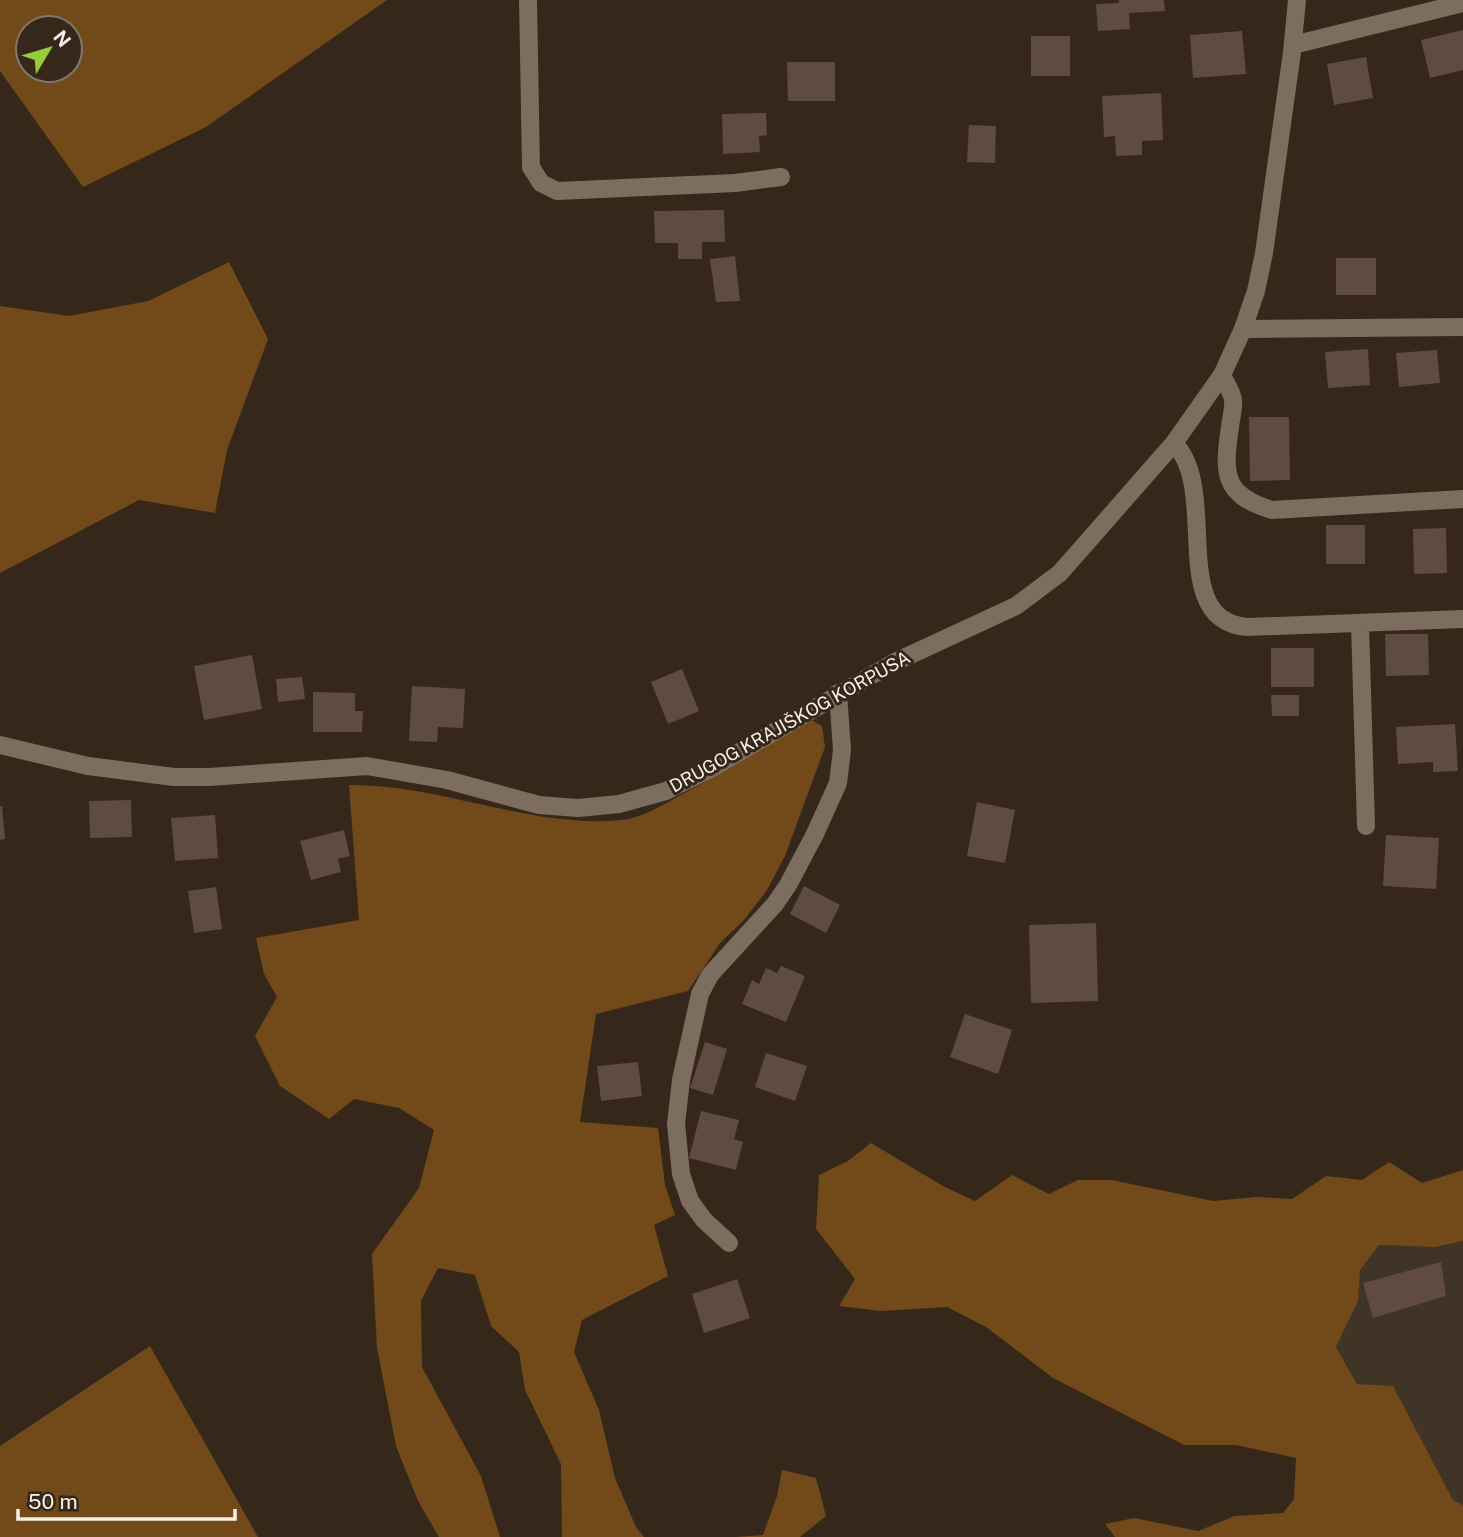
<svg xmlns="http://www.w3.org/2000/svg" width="1463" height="1537" viewBox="0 0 1463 1537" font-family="'Public Sans',sans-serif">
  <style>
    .industrial { fill: #3f3425 }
    .forest { fill: #724919; fill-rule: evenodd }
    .building { fill: #604b44 }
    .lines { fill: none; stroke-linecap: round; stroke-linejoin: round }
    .street { stroke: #7d6d5e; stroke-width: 18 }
    .labels { text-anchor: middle; stroke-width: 6; stroke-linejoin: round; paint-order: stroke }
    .street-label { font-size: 18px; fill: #f9f0e7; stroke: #35271a }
  </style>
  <rect width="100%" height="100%" fill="#35271a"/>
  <path class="industrial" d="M1463,1241V1505L1453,1500L1393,1387L1357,1384L1336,1347L1358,1301L1359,1270L1379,1245L1435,1247Z"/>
  <path class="forest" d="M0,0H387L206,127L83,187L0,71ZM28,28H70V70H28Z
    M229,262L268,339L227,450L215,513L139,500L0,573V306L69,316L148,301Z
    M808,718L822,726L825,747L785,856L767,890L744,920L720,943L688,991L596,1014L580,1122L658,1128L665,1185L675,1215L654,1225L668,1276L582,1320L574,1352L599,1410L615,1478L636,1527L644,1537H562L561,1464L525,1390L519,1352L491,1326L475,1275L438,1268L421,1301L422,1367L481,1476L500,1537H439L418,1501L396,1446L377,1348L372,1254L419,1188L434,1130L399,1108L354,1099L329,1119L280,1086L255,1036L277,997L264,974L256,938L359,920L349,785C441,784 531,829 622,820C642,818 664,804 681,795C725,771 766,745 808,718Z
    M871,1143L943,1186L975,1201L1012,1175L1049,1194L1078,1180H1112L1213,1201L1257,1197L1292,1199L1326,1176L1362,1180L1389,1162L1422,1183L1463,1170V1241L1435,1247L1379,1245L1360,1270L1358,1301L1336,1347L1357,1384L1393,1386L1453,1500L1463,1505V1537H1115L1105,1524L1134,1518L1198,1531L1235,1516L1283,1513L1294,1499L1296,1458L1236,1445H1184L1053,1378L986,1327L947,1307L881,1311L839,1306L855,1279L816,1229L819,1175L848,1161Z
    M150,1346L258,1537H0V1446Z
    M782,1470L816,1478L826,1516L800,1537H735L763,1535L777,1496Z"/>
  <path class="building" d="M1119,0H1164L1165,11L1129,13L1130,29L1098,31L1096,4L1119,3Z
    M1463,30V70L1430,78L1421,40Z
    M1242,31L1246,74L1193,78L1190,35Z
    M1031,36H1070V76H1031Z
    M1366,57L1373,98L1334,105L1327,64Z
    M787,62H835V101H788Z
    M1161,93L1163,140L1142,141V155L1116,156L1115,136L1104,137L1102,96Z
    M766,113L767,135L759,136L760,152L723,154L722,114Z
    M969,125L996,126L995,163L967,162Z
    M724,210L725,242H702V259H678V243H655L654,211Z
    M735,256L740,301L716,302L710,259Z
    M1336,258H1376V295H1336Z
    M1368,349L1370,385L1328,388L1325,352Z
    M1437,350L1440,383L1399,387L1396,353Z
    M1249,417H1289L1290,480L1250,481Z
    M1326,525H1365V564H1326Z
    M1446,528L1447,573L1414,574L1413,529Z
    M1385,634H1428L1429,675L1386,676Z
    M1271,648H1314V687H1271Z
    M252,655L262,709L204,720L194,666Z
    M682,669L699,711L668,724L651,682Z
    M302,677L305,699L278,702L276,679Z
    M412,686L465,689L463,728L438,727L437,742L409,741Z
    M313,692L355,693V711H363L362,732H313Z
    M1271,695H1299V716H1272Z
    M1455,724L1458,771L1433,772V762L1398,764L1396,727Z
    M131,800L132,837L90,838L89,801Z
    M977,802L1015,810L1005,863L967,856Z
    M0,806H2L5,839L0,840Z
    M215,815L218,858L175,861L171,818Z
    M344,830L350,856L338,859L341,872L311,880L300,841Z
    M1386,835L1439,838L1436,889L1383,886Z
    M804,886L840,905L826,933L790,914Z
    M216,887L222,929L194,933L188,891Z
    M1096,923L1098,1001L1031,1003L1029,925Z
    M781,966L805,976L786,1022L742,1004L752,980L759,984L766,968L777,973Z
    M965,1014L1012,1030L998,1074L950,1057Z
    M705,1042L727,1049L713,1095L690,1088Z
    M766,1053L807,1066L795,1101L755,1087Z
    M638,1062L642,1096L601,1101L597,1066Z
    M701,1111L739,1120L734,1139L743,1142L736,1170L689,1158Z
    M1441,1262L1446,1296L1373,1318L1363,1283Z
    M737,1279L750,1318L704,1333L692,1294Z"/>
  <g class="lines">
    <path class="street" d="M528,0L531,167L541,183L557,191L735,183L781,177
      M1293,45L1463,3
      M1243,329L1463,327
      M1222,375C1225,382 1232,392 1233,400C1234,408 1231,418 1230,427C1223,474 1223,495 1272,510L1463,499
      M1174,443C1221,491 1166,620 1247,627L1463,619
      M1360,624L1366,826
      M0,745L88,766L174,777H209L367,766L447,780L539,805L578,808L619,804L666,791L712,768L893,663L1016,606L1060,573L1174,443L1222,375L1243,329L1256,291L1264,253L1292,52L1297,0
      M729,1243L704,1220L690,1201L681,1174L676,1124L681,1080L700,994L710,975L775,904L788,885L815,834L838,783L842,750L838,693"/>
  </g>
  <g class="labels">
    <g class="street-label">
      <text transform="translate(790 722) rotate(-29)" y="6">DRUGOG KRAJIŠKOG KORPUSA</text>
    </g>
  </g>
  <g transform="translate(49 49) rotate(52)"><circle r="33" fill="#35271a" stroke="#83776c" stroke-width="2"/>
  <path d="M0-5L12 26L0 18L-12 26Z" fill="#94cc3b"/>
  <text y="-10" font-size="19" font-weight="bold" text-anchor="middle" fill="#f9f0e7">N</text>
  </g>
  <path d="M18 1509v10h217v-10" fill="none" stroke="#f9f0e7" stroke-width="3.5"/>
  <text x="28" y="1509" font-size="21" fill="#f9f0e7" stroke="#35271a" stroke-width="5" paint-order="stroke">50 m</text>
</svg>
